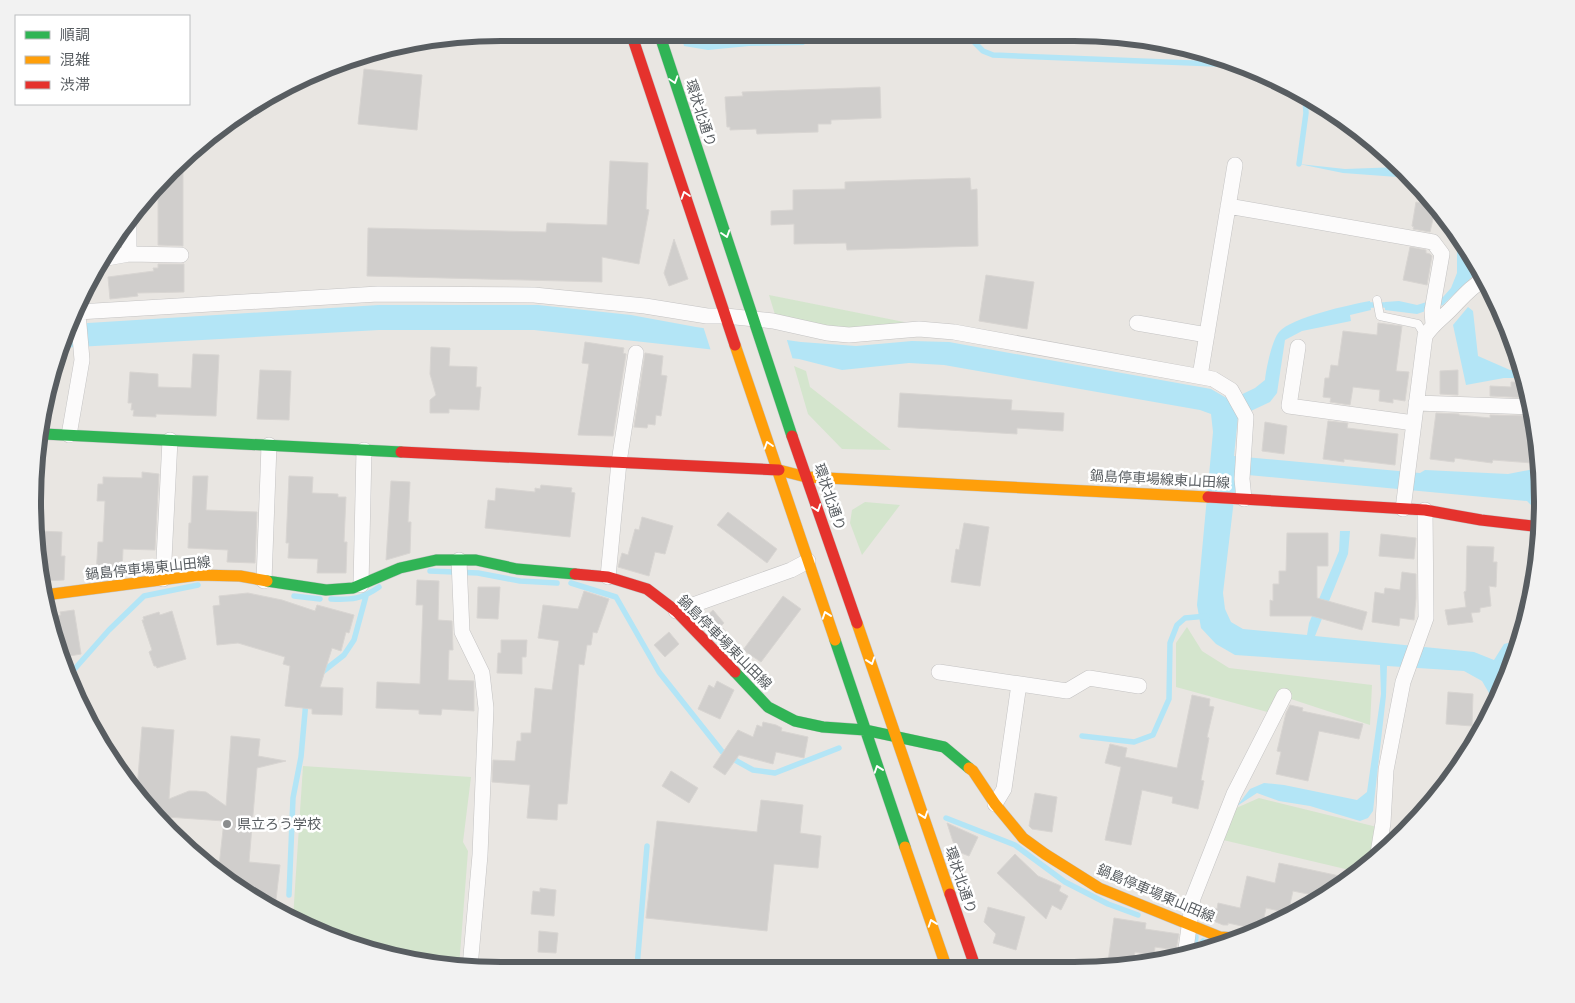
<svg xmlns="http://www.w3.org/2000/svg" width="1575" height="1003" viewBox="0 0 1575 1003" font-family="'PT Sans Narrow','Noto Sans JP',sans-serif">
  <style>
    .green { fill: #d4e5cd }
    .water { fill: #b3e5f6 }
    .pier { fill: #e9e6e2 }
    .lines { fill: none; stroke-linecap: round; stroke-linejoin: round }
    .stream { stroke: #b3e5f6; stroke-width: 5.5 }
    .building { fill: #d0cecc; stroke: #d8d5d2 }
    .lane-casing { stroke: #c4c3c3; stroke-width: 9 }
    .street-casing { stroke: #c4c3c3; stroke-width: 16 }
    .fast-casing { stroke: #c5c5c5; stroke-width: 12 }
    .slow-casing { stroke: #c5c5c5; stroke-width: 12 }
    .jam-casing { stroke: #c5c5c5; stroke-width: 12 }
    .lane { stroke: #fcfbfb; stroke-width: 8 }
    .street { stroke: #fcfbfb; stroke-width: 15 }
    .fast { stroke: #30b455; stroke-width: 11 }
    .slow { stroke: #ff9f0a; stroke-width: 11 }
    .jam { stroke: #e5322d; stroke-width: 11 }
    .oneway { stroke: #fff }
    .poi-dot { fill: #8b8d8e; stroke: #fff; stroke-width: 2 }
    .labels { text-anchor: middle; stroke-width: 5; stroke-linejoin: round; paint-order: stroke }
    .street-label { font-size: 14px; fill: #585d61; stroke: #fff }
    .poi-label { font-size: 14px; fill: #585d61; stroke: #fff; text-anchor: start }
    .rim { fill: none; stroke: #585d61; stroke-width: 6 }
  </style>
  <rect width="100%" height="100%" fill="#e9e6e2"/>
  <path class="green" d="M769,295L909,323L839,329L776,318Z
    M794,366L806,371L810,387L891,450L842,449L808,414Z
    M865,502L900,505L862,555L850,523L852,510Z
    M1187,627L1202,651L1229,668L1372,685L1370,725L1291,699L1271,713L1176,687V643Z
    M303,766L471,777L463,842L468,851L459,967H441L322,935L293,918Z
    M1259,798L1377,827L1371,863L1358,872L1223,840L1234,809Z"/>
  <path class="water" d="M502,33H607L610,39L491,34Z
    M681,34H712L721,36L745,34H784L788,35L805,45L749,46L708,50L684,46Z
    M1299,164L1345,169L1400,167L1411,178L1343,173Z
    M1457,235L1466,248L1468,267L1479,265L1482,271L1473,276L1443,305L1417,314L1385,310V302L1399,301L1417,305L1443,297L1451,288L1457,273Z
    M1370,301L1371,310L1350,315L1351,321L1302,331L1285,340L1277,393L1270,402L1238,417L1234,456L1420,473L1425,470L1508,474L1539,468L1541,528L1532,506L1527,501L1237,474L1223,593L1225,609L1231,622L1243,629L1307,635L1309,623L1339,551L1340,531H1350L1348,554L1315,636L1474,652L1494,660L1504,644L1520,640L1516,651L1510,653L1502,665L1508,672L1496,705L1482,681L1464,671L1387,666L1386,696L1373,811L1368,818L1360,821L1310,806L1279,801L1257,793L1237,806L1250,789L1264,783L1284,785L1357,800L1367,792L1381,694L1380,665L1235,655L1216,644L1201,628L1197,605L1213,432L1211,414L1200,410L944,365L909,363L842,370L799,359L534,330H379L59,348L72,324L379,305H538L631,315L696,327L801,342L856,346L912,341L949,342L1211,389L1230,400L1255,388L1265,380C1266,369 1272,340 1279,332C1292,317 1349,305 1370,301Z
    M1468,307L1473,311L1478,356L1510,370L1522,369L1524,378H1504L1466,385L1453,325Z"/>
  <path class="pier" d="M703,326L786,337L793,360L711,351Z"/>
  <g class="lines">
    <path class="stream" d="M973,35L972,40L983,51L993,55L1241,65
      M1299,164L1306,113L1305,98
      M1370,305H1385
      M430,571L478,573L520,581L557,583
      M571,583L616,597L659,672L724,754L753,770L775,773L839,748
      M294,596L320,599
      M331,599C352,600 362,599 379,587
      M71,673L109,630L144,596L198,585
      M321,673L344,655L354,640L366,596
      M1082,736L1134,742L1153,735L1169,699L1170,643L1177,625L1185,618L1207,616
      M946,818L1015,845L1065,882L1108,904L1138,915
      M289,895L293,798L301,757L306,701
      M1203,941L1214,947
      M1193,955L1196,937
      M637,967L647,846"/>
  </g>
  <path class="building" d="M364,69L422,75L417,130L358,124Z
    M880,87L881,118L831,120V124H818V132L757,134L756,129L730,130V127H727L725,97L743,96L742,92Z
    M610,161L648,163L646,209L649,210L639,264L602,257V282L367,276L368,228L546,232L547,223L607,225Z
    M183,166V246L158,245V189Z
    M970,178L971,190L977,189L978,246L847,250L846,243L794,244V224L771,225V211L793,210V190L845,189V182Z
    M1416,202L1436,206L1430,232L1413,229L1414,227L1412,226Z
    M674,239L688,279L669,286L664,273Z
    M1410,247L1426,250V253L1430,254L1432,256L1427,285L1403,280Z
    M158,264H184V292L137,293L138,296L110,299L108,277L154,271L153,268H158Z
    M986,275L1034,282L1027,329L979,321Z
    M1378,323L1402,326L1396,371L1409,372L1405,401L1393,399V403L1379,401L1380,390L1353,387L1350,405L1330,402L1331,398L1323,397L1325,378H1329L1331,365L1338,366L1343,331L1377,335Z
    M585,342L624,348L623,353L626,354L613,436L578,435L589,364L582,363Z
    M431,347L450,348L449,366L477,367L476,387H481L479,410L449,409V413H430V400L436,395L430,374Z
    M645,353L663,356L661,375L667,376L661,416L656,415L655,425L648,424L647,428L634,427Z
    M193,354L219,355L216,416L156,414V417L133,416L134,410H131L132,403H128L130,372L158,374V387L191,388Z
    M260,370L291,371L289,420L257,419Z
    M1458,370V395L1440,394V371Z
    M1511,382H1525L1529,398L1490,396V386L1511,387Z
    M900,393L1012,400L1011,410L1064,413L1063,431L1017,428V434L898,427Z
    M1436,413L1459,414V415L1490,418V415L1533,416L1535,425L1532,463L1493,460L1492,463L1455,458L1454,462L1430,459Z
    M1328,421L1348,423L1347,428L1398,434L1395,465L1344,459V462L1323,459Z
    M1265,422L1287,426L1284,454L1262,451Z
    M142,472L159,474L155,550L123,549L122,572L96,576L98,542H103L105,501H97L98,484H103V477L142,478Z
    M193,476H208L206,510L257,512L255,563L227,562L228,550L188,548L189,523H191Z
    M289,476L313,477L312,493L338,494V497H346L344,542H347L346,573H317L318,559L288,558L289,543H286Z
    M391,481L410,482L408,522H411L410,553L386,560Z
    M541,485L572,488L571,492L575,493L570,537L485,528L488,500L495,501L496,488L535,492V488L540,489Z
    M728,512L777,549L767,563L717,525Z
    M642,517L673,526L665,554L655,552L649,576L618,567L622,553L628,555L635,529L639,530Z
    M964,523L989,527L980,586L951,582L956,549L959,550Z
    M36,531L62,532L61,556H65L64,580L43,581Z
    M1287,533H1328V566H1317V598L1367,612L1362,630L1312,616H1270V600L1273,601V584H1279V571H1286Z
    M1381,534L1416,538L1414,559L1379,556Z
    M1467,546L1494,547L1493,562H1497L1496,587L1489,586L1491,606L1480,608V612L1471,613L1473,622L1448,625L1445,610L1466,607L1464,592L1466,591Z
    M1402,572L1416,574V598L1414,620L1400,618L1399,626L1372,622L1375,592L1384,594L1385,588L1400,590Z
    M417,580L439,581L438,620L452,621L453,650H449L448,680L474,681V711L442,709L441,715L419,714V710L376,708L377,682L420,684L423,605H416Z
    M478,587H500L498,619L477,618Z
    M584,591L609,599L597,633L593,632L591,645H587L584,665L579,664L567,804H558L557,820L527,818L530,785L492,782L493,760L515,761L517,741H521V733H531L535,688L552,690L559,641L538,638L543,605L578,609Z
    M248,593L282,600L315,611L317,605L354,615L349,633L346,632L341,651L332,648L320,687L343,688L342,715L312,714V709L285,706L290,666L283,664L285,657L238,643L217,645L213,606L220,605L219,596Z
    M783,596L801,609L761,662L743,650Z
    M74,610L81,654L64,657L49,623L48,617L61,615L60,612Z
    M713,610L724,623L721,626L733,640L727,646L702,620Z
    M172,611L186,659L157,668L156,666H154L149,652L152,650L142,620H144L143,617L159,612L160,615Z
    M669,632L679,644L665,657L654,645Z
    M501,640H527L526,657H522V674L497,673L498,653H501Z
    M717,681L734,690L720,719L698,709L709,685L714,688Z
    M1448,692L1473,694L1472,726L1446,724Z
    M1192,695L1210,699L1209,706L1214,707L1207,737L1209,738L1201,780L1204,781L1198,809L1172,803L1173,797L1142,790L1131,845L1105,840L1121,767L1105,763L1110,744L1127,748L1125,757L1177,768Z
    M1290,705L1303,708L1302,711L1363,724L1359,739L1319,731L1308,781L1276,774L1281,752L1277,751L1286,713Z
    M763,722L776,725L782,728L781,731L808,737L804,758L776,752L773,764L739,755L725,775L713,767L738,730L753,737L757,725L762,727Z
    M142,727L174,730L169,799L189,791H196L206,792L226,806L231,736L260,739L258,756L286,761L257,768L249,862L280,865L275,908L218,875L224,821L167,817V821L137,789Z
    M671,771L698,788L689,803L662,786Z
    M1035,793L1057,797L1052,832L1032,829L1029,826Z
    M761,800L803,805L800,833L821,836L818,868L774,864L767,931L646,918L657,821L757,832Z
    M947,823L978,837L969,856L956,851Z
    M1015,854L1038,876L1061,886L1059,891L1068,896L1061,910L1052,905L1046,919L997,873Z
    M1279,863L1349,878L1323,897L1293,891L1288,913L1266,908L1262,927L1256,929L1228,923V925H1223L1211,920L1214,908L1217,909L1218,903L1240,908L1247,876L1275,883Z
    M540,888L556,890L554,916L531,914L533,891L540,892Z
    M988,907L1025,917L1016,950L993,943L996,934L984,922Z
    M1114,918L1146,923L1145,929L1179,934L1176,950L1155,947L1154,956L1135,952L1133,965L1107,969Z
    M539,931L558,933L556,953L538,952Z"/>
  <g class="lines">
    <g class="lane-casing">
      <path id="lane" d="M1377,300L1380,316L1418,324L1425,336"/>
    </g>
    <g class="street-casing">
      <path id="street" d="M1228,206L1433,242L1442,254L1432,311L1433,324
        M129,217V254L181,255
        M107,258L129,254
        M78,312L378,294L534,295L645,306L707,316H726L773,321L827,333L849,335L919,329L954,332L1213,379L1231,390L1246,417L1242,479L1244,499
        M1137,323L1207,335
        M1298,347L1289,406L1414,423
        M1200,376L1235,165
        M1416,403L1531,407
        M69,435L82,360L78,313
        M1403,509L1425,336C1433,324 1440,320 1450,310C1461,299 1471,286 1485,279
        M459,560L462,632L482,673L486,708L480,855L470,967
        M608,577L619,462L636,353
        M163,579L170,440
        M264,581L269,445
        M361,585L364,450
        M676,611L791,570L808,561
        M939,672L1067,691L1089,678L1139,686
        M995,804L1004,789L1019,684
        M1377,859L1383,823L1386,770L1403,682L1426,618L1425,510
        M1185,956L1193,898L1234,794L1284,696"/>
    </g>
    <g class="fast-casing">
      <path id="fast" d="M659,33L792,436
        M44,434L401,452
        M267,581L326,590L353,588L400,568L436,560H476L517,569L575,574
        M835,640L905,847
        M735,672L768,707L795,721L823,727L865,730L944,747L969,768"/>
    </g>
    <g class="slow-casing">
      <path id="slow" d="M735,345L835,640
        M779,470L806,477L1208,497
        M45,595L198,575L240,576L267,581
        M857,623L950,894
        M969,768L973,771L995,804L1023,838L1045,854L1099,888L1220,937L1234,938
        M905,847L947,969"/>
    </g>
    <g class="jam-casing">
      <path id="jam" d="M631,33L735,345
        M792,436L857,623
        M401,452L779,470
        M1208,497L1425,510L1481,520L1541,527
        M575,574L608,577L647,589L676,611L735,672
        M950,894L976,969"/>
    </g>
    <use href="#lane" class="lane"/>
    <use href="#street" class="street"/>
    <use href="#fast" class="fast"/>
    <use href="#slow" class="slow"/>
    <use href="#jam" class="jam"/>
  </g>
  <defs><path id="oneway-chevron" d="M-2-3.5L2.5 0L-2 3.5" fill="none" stroke-width="1.6" stroke-linecap="round" stroke-linejoin="round" transform="scale(1.25)"/></defs>
  <g class="oneway">
    <use href="#oneway-chevron" transform="translate(674 80) rotate(72)"/>
    <use href="#oneway-chevron" transform="translate(685 195) rotate(-108)"/>
    <use href="#oneway-chevron" transform="translate(726 234) rotate(72)"/>
    <use href="#oneway-chevron" transform="translate(768 445) rotate(-108)"/>
    <use href="#oneway-chevron" transform="translate(817 508) rotate(71)"/>
    <use href="#oneway-chevron" transform="translate(826 615) rotate(-109)"/>
    <use href="#oneway-chevron" transform="translate(871 661) rotate(71)"/>
    <use href="#oneway-chevron" transform="translate(878 769) rotate(-109)"/>
    <use href="#oneway-chevron" transform="translate(924 815) rotate(71)"/>
    <use href="#oneway-chevron" transform="translate(932 923) rotate(-109)"/>
  </g>
  <circle class="poi-dot" cx="227" cy="824" r="5"/>
  <g class="labels">
    <g class="street-label">
      <text transform="translate(701 113) rotate(72)" y="5">環状北通り</text>
      <text transform="translate(1160 479) rotate(3)" y="5">鍋島停車場線東山田線</text>
      <text transform="translate(830 497) rotate(71)" y="5">環状北通り</text>
      <text transform="translate(148 568) rotate(-6)" y="5">鍋島停車場東山田線</text>
      <text transform="translate(725 642) rotate(45)" y="5">鍋島停車場東山田線</text>
      <text transform="translate(961 880) rotate(71)" y="5">環状北通り</text>
      <text transform="translate(1156 893) rotate(23)" y="5">鍋島停車場東山田線</text>
    </g>
    <g class="poi-label">
      <text x="237" y="829">県立ろう学校</text>
    </g>
  </g>
  <path d="M0 0H1575V1003H0ZM501 41H1074A460 460 0 0 1 1534 501V502A460 460 0 0 1 1074 962H501A460 460 0 0 1 41 502V501A460 460 0 0 1 501 41Z" fill="#f2f2f2" fill-rule="evenodd"/>
  <path class="rim" d="M501 41H1074A460 460 0 0 1 1534 501V502A460 460 0 0 1 1074 962H501A460 460 0 0 1 41 502V501A460 460 0 0 1 501 41Z"/>
  <rect x="15" y="15" width="175" height="90" fill="#ffffff" stroke="#bcbec0"/>
  <rect x="25" y="31" width="25" height="8" fill="#30b455" stroke="#bcbec0"/>
  <text x="60" y="40" font-size="15" fill="#585d61">順調</text>
  <rect x="25" y="56" width="25" height="8" fill="#ff9f0a" stroke="#bcbec0"/>
  <text x="60" y="65" font-size="15" fill="#585d61">混雑</text>
  <rect x="25" y="81" width="25" height="8" fill="#e5322d" stroke="#bcbec0"/>
  <text x="60" y="90" font-size="15" fill="#585d61">渋滞</text>
</svg>
